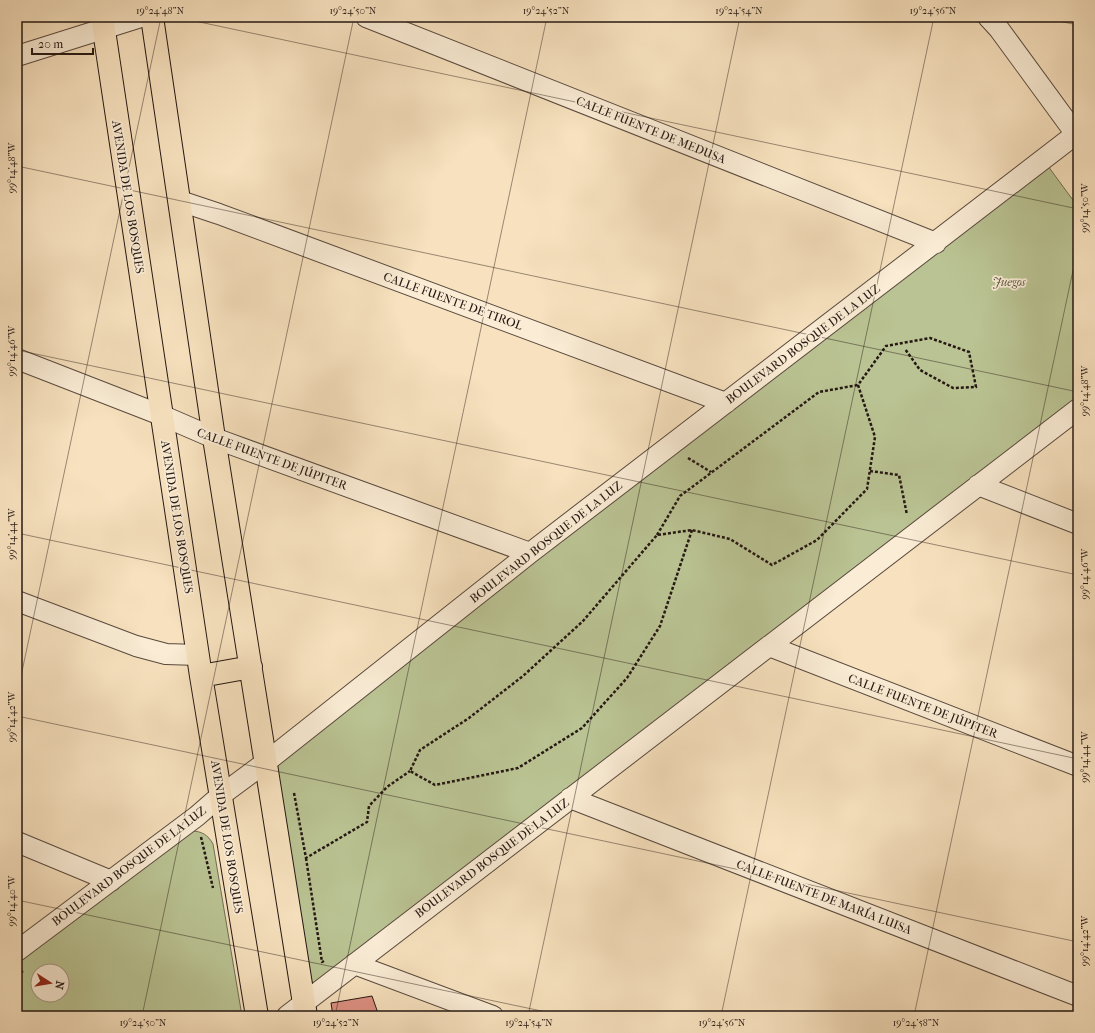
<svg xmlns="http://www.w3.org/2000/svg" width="1095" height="1033" viewBox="0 0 1095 1033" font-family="'IM FELL French Canon',serif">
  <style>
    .green { fill: #bac393; stroke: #706e53; fill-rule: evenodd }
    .building { fill: #dd9082; stroke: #251813 }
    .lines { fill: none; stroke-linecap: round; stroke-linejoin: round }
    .minor-casing { stroke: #5a4a3e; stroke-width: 22 }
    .major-casing { stroke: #251813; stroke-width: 24 }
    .path { stroke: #251813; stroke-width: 2.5; stroke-dasharray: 3 2; stroke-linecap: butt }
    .minor { stroke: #faecd5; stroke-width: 20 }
    .major { stroke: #f7e1be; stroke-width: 22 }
    .ticks { fill: none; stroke: #251813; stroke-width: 1; stroke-opacity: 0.45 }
    .labels { text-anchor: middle; stroke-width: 3.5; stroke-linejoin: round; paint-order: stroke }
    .street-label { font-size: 12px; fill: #251813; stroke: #faecd5 }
    .park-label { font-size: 12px; font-style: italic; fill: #595440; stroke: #faecd5 }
    .neatline { fill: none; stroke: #251813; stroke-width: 1.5 }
    .ticks-label { font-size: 10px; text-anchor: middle; fill: #251813 }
  </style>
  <rect width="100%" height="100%" fill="#f7e1be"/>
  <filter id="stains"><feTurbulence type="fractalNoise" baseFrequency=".005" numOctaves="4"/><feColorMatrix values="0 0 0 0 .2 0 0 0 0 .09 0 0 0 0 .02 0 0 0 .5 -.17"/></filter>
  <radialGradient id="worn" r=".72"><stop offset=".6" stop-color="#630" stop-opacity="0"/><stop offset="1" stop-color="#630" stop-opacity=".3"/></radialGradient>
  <path class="green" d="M1045,162L1078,207V403L307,994L268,756Z
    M191,831C202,831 208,835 213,844L242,1016H17V962L185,832ZM38,971H62V995H38Z"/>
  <path class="building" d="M372,996L379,1016H333L331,1003Z"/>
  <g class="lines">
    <g class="minor-casing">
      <path id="minor" d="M366,17L936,243
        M988,17L999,29L1078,137
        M17,56L141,17
        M180,201L219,214L726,403
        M17,359L161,415L214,438L530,553
        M978,485L1078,524
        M17,601L136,646L166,654L198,655
        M769,646L1078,766
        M570,798L1078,996
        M17,842L111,881
        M17,951L197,816L220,796L266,762L530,553L1076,134
        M354,964L493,1016
        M287,1016L1078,409"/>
    </g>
    <g class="major-casing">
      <path id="major" d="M102,17L201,676L257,1016
        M152,17L214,438L306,1016
        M201,676L251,667"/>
    </g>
    <path class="path" d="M688,458L711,472
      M870,471L899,475L907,515
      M692,530L660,626L627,678L582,728L518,768L435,785L410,771L420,750L469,718L523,676L583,621L657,535L692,530L730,539L772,565L817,540L867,489L875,437L858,385L886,346L930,338L969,352L976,387L953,388L920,370L905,349
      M657,535L680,496L819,392L858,385
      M294,793L306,858L367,822L369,806L387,787L410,771
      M201,837L213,888
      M306,858L322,962L324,961
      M17,975L23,971"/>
    <use href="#minor" class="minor"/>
    <use href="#major" class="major"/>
  </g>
  <path class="ticks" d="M176,17L1078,209M1038,17L1078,25M17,166L1078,392M17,350L1078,575M17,533L1078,759M17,695L161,17M17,716L1078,942M17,900L565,1016M142,1016L354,17M335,1016L547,17M528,1016L740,17M721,1016L934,17M914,1016L1078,247"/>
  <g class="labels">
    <g class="street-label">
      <text transform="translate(651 130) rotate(22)" y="4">CALLE FUENTE DE MEDUSA</text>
      <text transform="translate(128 197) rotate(81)" y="4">AVENIDA DE LOS BOSQUES</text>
      <text transform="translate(453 301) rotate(20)" y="4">CALLE FUENTE DE TIROL</text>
      <text transform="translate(803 344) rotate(-37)" y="4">BOULEVARD BOSQUE DE LA LUZ</text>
      <text transform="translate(272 459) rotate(20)" y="4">CALLE FUENTE DE JÚPITER</text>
      <text transform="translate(177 517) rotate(81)" y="4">AVENIDA DE LOS BOSQUES</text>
      <text transform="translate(546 542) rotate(-38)" y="4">BOULEVARD BOSQUE DE LA LUZ</text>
      <text transform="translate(923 706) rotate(21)" y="4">CALLE FUENTE DE JÚPITER</text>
      <text transform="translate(227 837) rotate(81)" y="4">AVENIDA DE LOS BOSQUES</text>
      <text transform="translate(492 858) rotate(-37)" y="4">BOULEVARD BOSQUE DE LA LUZ</text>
      <text transform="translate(129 866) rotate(-37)" y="4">BOULEVARD BOSQUE DE LA LUZ</text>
      <text transform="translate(824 897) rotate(21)" y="4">CALLE FUENTE DE MARÍA LUISA</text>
    </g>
    <g class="park-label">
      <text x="1009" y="286">Juegos</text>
    </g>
  </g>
  <rect width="1095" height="1033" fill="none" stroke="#f7e1be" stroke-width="44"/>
  <g transform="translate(50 983) rotate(102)"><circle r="19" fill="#faecd5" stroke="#a59787"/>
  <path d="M0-3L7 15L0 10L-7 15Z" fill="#8f2418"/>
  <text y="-6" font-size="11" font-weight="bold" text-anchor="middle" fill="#251813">N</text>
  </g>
  <path d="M32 48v6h61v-6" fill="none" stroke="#251813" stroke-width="2"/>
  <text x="38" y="48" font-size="12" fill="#251813" stroke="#faecd5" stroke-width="3" paint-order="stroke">20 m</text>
  <rect x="22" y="22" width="1051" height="989" class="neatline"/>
  <g class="ticks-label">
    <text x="160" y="14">19°24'48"N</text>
    <text x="353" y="14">19°24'50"N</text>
    <text x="546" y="14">19°24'52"N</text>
    <text x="739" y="14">19°24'54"N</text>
    <text x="933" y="14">19°24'56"N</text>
    <text transform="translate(11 168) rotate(-90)" y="4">99°14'48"W</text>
    <text transform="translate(1084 208) rotate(-90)" y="4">99°14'50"W</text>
    <text transform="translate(11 351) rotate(-90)" y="4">99°14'46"W</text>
    <text transform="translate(1084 391) rotate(-90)" y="4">99°14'48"W</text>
    <text transform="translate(11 534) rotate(-90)" y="4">99°14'44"W</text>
    <text transform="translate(1084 574) rotate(-90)" y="4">99°14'46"W</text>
    <text transform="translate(11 717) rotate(-90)" y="4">99°14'42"W</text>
    <text transform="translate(1084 757) rotate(-90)" y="4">99°14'44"W</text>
    <text transform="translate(11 901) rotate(-90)" y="4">99°14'40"W</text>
    <text transform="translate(1084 941) rotate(-90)" y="4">99°14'42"W</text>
    <text x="143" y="1026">19°24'50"N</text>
    <text x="336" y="1026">19°24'52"N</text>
    <text x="529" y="1026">19°24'54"N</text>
    <text x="722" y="1026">19°24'56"N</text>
    <text x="916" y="1026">19°24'58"N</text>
  </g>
  <rect width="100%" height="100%" filter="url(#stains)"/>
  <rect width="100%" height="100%" fill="url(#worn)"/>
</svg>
